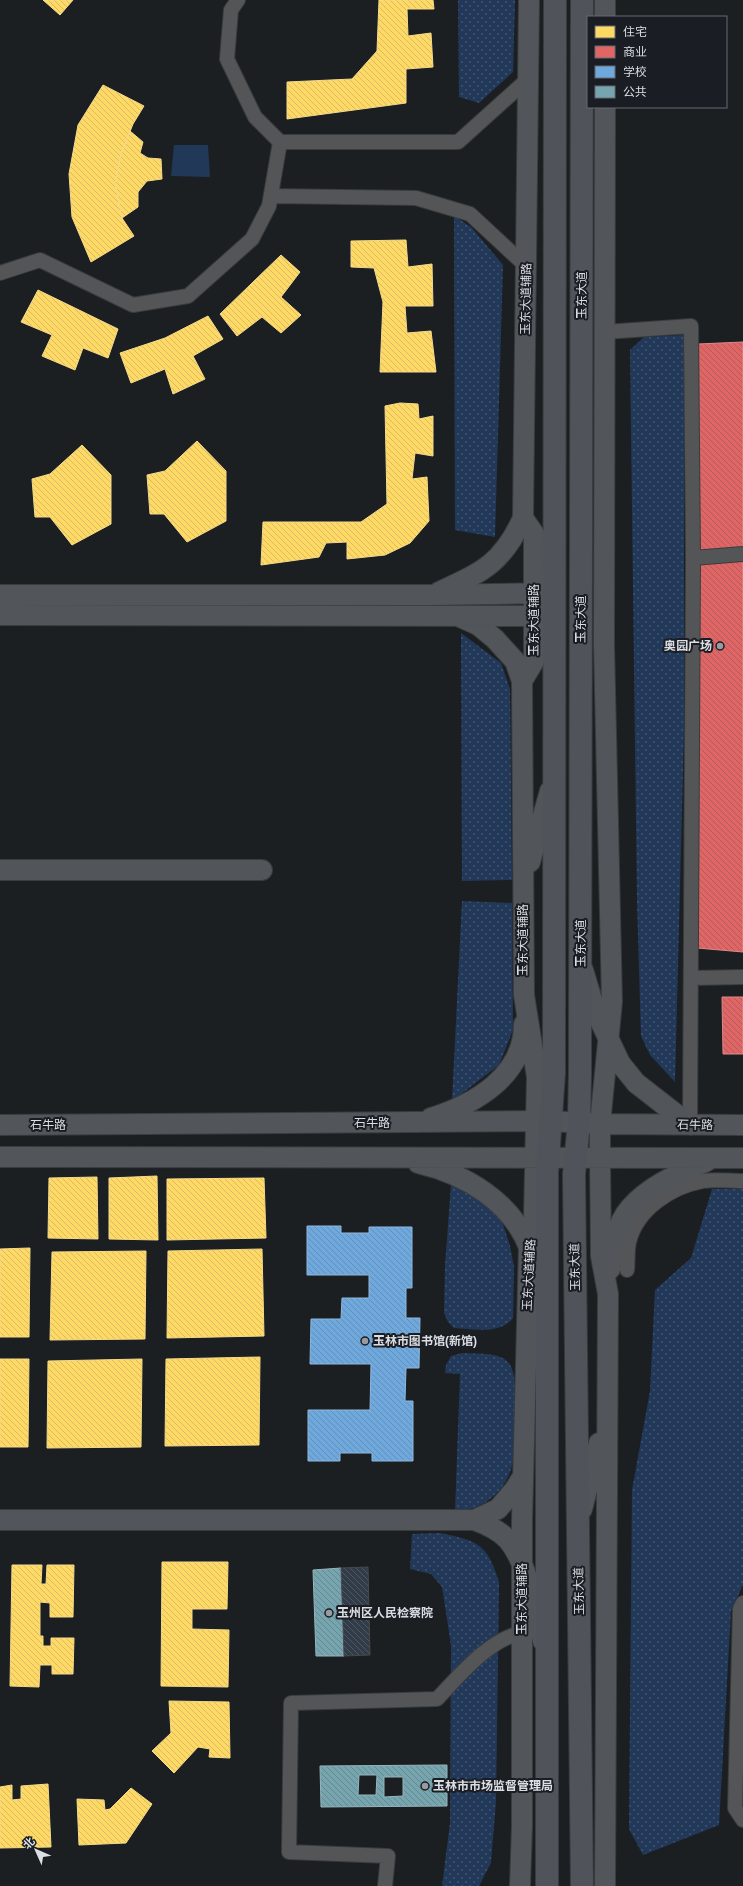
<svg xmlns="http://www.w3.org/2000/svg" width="743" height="1886" viewBox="0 0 743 1886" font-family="Arial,'Noto Sans SC',sans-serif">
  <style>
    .grass { fill: url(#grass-dots) }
    .park { fill: #223859 }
    .homes { fill: url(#homes-back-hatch); stroke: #f4da8b }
    .shops { fill: url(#shops-back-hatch); stroke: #de8a8b }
    .schools { fill: url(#schools-back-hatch); stroke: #8fb8de }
    .public { fill: url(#public-back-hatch); stroke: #94b6be; fill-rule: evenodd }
    .building { fill: url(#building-back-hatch); stroke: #47494b }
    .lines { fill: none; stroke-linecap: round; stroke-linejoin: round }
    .street-casing { stroke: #393c3e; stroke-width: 16 }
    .secondary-casing { stroke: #393c3e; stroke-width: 22 }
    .primary-casing { stroke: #393c3e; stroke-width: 24 }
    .street { stroke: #545557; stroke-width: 14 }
    .secondary { stroke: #525559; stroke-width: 20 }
    .primary { stroke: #50545a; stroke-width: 22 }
    .poi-dot { fill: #989b9f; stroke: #1a1e24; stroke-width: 1.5 }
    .labels { text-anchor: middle; stroke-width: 4; stroke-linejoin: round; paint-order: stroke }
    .street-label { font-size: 12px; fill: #dbdee2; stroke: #1a1e24 }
    .poi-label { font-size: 12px; font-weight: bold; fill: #dbdee2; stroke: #1a1e24; text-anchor: start }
  </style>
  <defs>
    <pattern id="grass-dots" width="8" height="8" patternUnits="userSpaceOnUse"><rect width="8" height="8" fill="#223859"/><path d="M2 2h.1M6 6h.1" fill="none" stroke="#425471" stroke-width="1.8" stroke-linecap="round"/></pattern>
    <pattern id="homes-back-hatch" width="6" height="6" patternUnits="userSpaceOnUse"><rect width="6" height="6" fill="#ffd966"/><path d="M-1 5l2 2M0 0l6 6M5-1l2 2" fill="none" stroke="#d9bb5f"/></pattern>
    <pattern id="shops-back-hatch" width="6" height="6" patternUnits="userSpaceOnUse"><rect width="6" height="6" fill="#e06666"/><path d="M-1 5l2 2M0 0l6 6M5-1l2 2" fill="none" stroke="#b15c5c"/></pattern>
    <pattern id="schools-back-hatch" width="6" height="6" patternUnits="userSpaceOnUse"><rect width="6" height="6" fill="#6fa8dc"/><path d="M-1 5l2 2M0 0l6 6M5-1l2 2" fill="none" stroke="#648fb6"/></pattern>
    <pattern id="public-back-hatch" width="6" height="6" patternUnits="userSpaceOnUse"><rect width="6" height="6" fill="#76a5af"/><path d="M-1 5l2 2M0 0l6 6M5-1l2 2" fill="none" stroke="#66888f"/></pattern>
    <pattern id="building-back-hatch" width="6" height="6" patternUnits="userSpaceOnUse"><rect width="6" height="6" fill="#323b48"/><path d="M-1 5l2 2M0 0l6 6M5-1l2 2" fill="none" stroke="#4f5762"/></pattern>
  </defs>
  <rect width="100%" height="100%" fill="#1c1f22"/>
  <path class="grass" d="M458,0H515L513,72L479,103L459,97Z
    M454,216L471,227L503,265L495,537L455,530Z
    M684,335V729L675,1082L650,1055L641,1036L637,901L630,350L644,337Z
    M461,633L501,663L510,689L512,880L462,881Z
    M462,901L512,903L513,1030L499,1065L452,1101Z
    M451,1185L485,1201L503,1224L510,1246L514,1266L513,1318C500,1335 473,1329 454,1328L448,1322L444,1313L445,1266Z
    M712,1189H743V1585L731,1611L719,1825L643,1855L629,1829L632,1490L650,1391L655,1290L691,1258Z
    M462,1353C475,1354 497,1352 507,1361C518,1372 514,1395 514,1408C515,1442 520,1475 491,1498C480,1507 469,1511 455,1511L460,1374L445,1373L446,1365L451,1356Z
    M440,1533C478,1541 487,1543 499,1582L496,1801L491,1863L479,1886H442L450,1823L451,1645L442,1587L431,1574L410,1569L412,1534Z"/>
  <path class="park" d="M174,145H208L210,177L171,176Z"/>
  <path class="homes" d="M43,0H73L60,15Z
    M379,0H433L434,9H407L408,36L431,33L433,67L406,69V103L287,119V82L352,79L377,51Z
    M103,85L144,106L133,124L121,154L115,183L122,218L134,236L91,262L72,217L69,174L78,125Z
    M130,131L143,142L140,153L148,158L161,159L162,179L147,181L138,192V207L122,218L115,183L121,154Z
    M406,240L408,267L432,264L433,306H405L407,333L431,331L436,372H380L383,302L374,268L351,267V241Z
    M281,255L300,272L281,297L301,315L281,333L262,317L237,336L220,314Z
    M38,290L118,329L108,358L83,348L75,370L42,356L52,335L21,322Z
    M208,316L223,339L193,356L205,379L173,394L165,369L131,383L120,353L165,338Z
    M400,403L418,404L419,419L433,416V456L415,453L412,479L427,477L429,521L410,543L385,555L347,559V542L326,543L319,557L261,565L263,522H361L387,504L385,406Z
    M197,441L226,471V521L187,542L164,514H150L147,475L165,471Z
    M82,445L111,475V524L72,545L50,517H35L32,479L50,474Z
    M157,1176L158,1240L109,1239V1178Z
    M97,1177L98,1239L48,1238L49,1178Z
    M264,1178L266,1238L167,1240V1179Z
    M30,1248L29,1337H0V1249Z
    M262,1249L264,1336L167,1338L168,1251Z
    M146,1251L145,1339L50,1340L52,1252Z
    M260,1357L259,1445L165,1446L166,1359Z
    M0,1359H29L28,1447H0Z
    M142,1359L141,1447L47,1448L48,1361Z
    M162,1562H228L227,1609H192V1629L229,1630L228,1687L161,1686Z
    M12,1565H42L41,1584H46L47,1565H74L73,1617H50V1603L40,1602V1636H43V1646H51V1638H74L73,1674H52V1665H40L39,1687L10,1686Z
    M169,1701L229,1702L230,1758L209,1757L210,1749L198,1747L174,1773L152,1751L171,1733Z
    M48,1784L51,1847L0,1848V1787L12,1785V1800L21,1799V1786Z
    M131,1788L152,1804L126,1843L79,1845L77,1799L104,1800L105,1810L110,1809Z"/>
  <path class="shops" d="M743,342V952L697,948L698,344Z
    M722,997H743V1054H723Z"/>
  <path class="schools" d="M307,1226H341V1233H369V1227H412V1288H406V1318H420L419,1368H406L405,1401H413V1461H372V1453H340V1461H308V1410H370L371,1364H310L311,1319H341L342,1298H369V1275H307Z"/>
  <path class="public" d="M341,1568L344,1656H316L313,1570Z
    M447,1765V1806L321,1807L320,1766ZM359,1775H377L376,1795H358ZM384,1777H403V1796L384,1797Z"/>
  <path class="building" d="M368,1567L370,1655L344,1656L341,1568Z"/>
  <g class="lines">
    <g class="street-casing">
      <path id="street" d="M238,0L231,10L227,59L255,117L280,142H458L528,79
        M271,196L416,198L470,214L526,266
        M0,273L40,260L133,305L188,296L252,239L269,206L280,142
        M605,332L691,326L693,558L690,1125
        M693,558L743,554
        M691,978L743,977
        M627,1270C628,1261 627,1251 629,1242C637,1209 671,1187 703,1181C715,1179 730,1181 743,1181
        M743,1603L740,1609L735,1808L743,1820
        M385,1886L388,1856L289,1852L291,1703L437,1699C459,1676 490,1638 522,1633"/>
    </g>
    <g class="secondary-casing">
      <path id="secondary" d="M605,17V0
        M605,107L604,645L612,1002L600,1124V1158L601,1256L608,1294L605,1886
        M439,592C482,572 502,564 523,518
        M0,595H432L547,593
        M0,615L548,616
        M460,617L478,625L495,639L515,661L522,681
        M530,862L550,791
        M0,870H262
        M583,970L595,1010L620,1063L636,1083L690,1125
        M431,1118C475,1104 524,1076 524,1024
        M0,1125L550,1121L600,1124L743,1125
        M0,1157L743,1158
        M418,1163C465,1174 513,1202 530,1250
        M610,1269C612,1249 616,1224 630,1208C650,1185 680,1173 707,1161
        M582,1509L599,1443
        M0,1520H474C487,1525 499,1530 508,1540C529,1565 535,1611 543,1641
        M474,1520L498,1509L515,1489L523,1476
        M520,1886L522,1826V1521L529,1246L534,1218L537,1077L524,995L522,681L534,661V534L523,518L529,0"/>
    </g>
    <g class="primary-casing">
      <path id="primary" d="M547,1886V1173L554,1073L555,0
        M582,1886L574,1174L579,1122L580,1074L582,0"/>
    </g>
    <use href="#street" class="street"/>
    <use href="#secondary" class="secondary"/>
    <use href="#primary" class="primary"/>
  </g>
  <g class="poi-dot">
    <circle cx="720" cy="646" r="4"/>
    <circle cx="365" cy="1341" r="4"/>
    <circle cx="329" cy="1613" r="4"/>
    <circle cx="425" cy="1786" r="4"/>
  </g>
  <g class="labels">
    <g class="street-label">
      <text transform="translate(582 295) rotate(-90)" y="4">玉东大道</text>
      <text transform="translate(526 299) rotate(-89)" y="4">玉东大道辅路</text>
      <text transform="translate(581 619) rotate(-90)" y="4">玉东大道</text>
      <text transform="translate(534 620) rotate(-90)" y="4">玉东大道辅路</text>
      <text transform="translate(523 940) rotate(-90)" y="4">玉东大道辅路</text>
      <text transform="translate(581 943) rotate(-90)" y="4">玉东大道</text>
      <text x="372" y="1127">石牛路</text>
      <text x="48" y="1129">石牛路</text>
      <text transform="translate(695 1125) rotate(1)" y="4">石牛路</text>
      <text transform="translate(575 1267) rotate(-91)" y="4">玉东大道</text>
      <text transform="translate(529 1275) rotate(-87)" y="4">玉东大道辅路</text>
      <text transform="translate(579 1591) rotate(-91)" y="4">玉东大道</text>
      <text transform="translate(522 1599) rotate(-90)" y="4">玉东大道辅路</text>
    </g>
    <g class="poi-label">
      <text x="712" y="650" text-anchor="end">奥园广场</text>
      <text x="373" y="1345">玉林市图书馆(新馆)</text>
      <text x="337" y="1617">玉州区人民检察院</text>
      <text x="433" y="1790">玉林市市场监督管理局</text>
    </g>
  </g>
  <rect x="587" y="16" width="140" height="92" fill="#1a1e24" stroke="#676b70"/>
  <rect x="595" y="26" width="20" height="12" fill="#ffd966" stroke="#676b70"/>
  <text x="623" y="36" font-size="12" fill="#dbdee2">住宅</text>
  <rect x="595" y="46" width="20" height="12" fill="#e06666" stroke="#676b70"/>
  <text x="623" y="56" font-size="12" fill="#dbdee2">商业</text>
  <rect x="595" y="66" width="20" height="12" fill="#6fa8dc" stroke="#676b70"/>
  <text x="623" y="76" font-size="12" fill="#dbdee2">学校</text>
  <rect x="595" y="86" width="20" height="12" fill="#76a5af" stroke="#676b70"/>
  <text x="623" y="96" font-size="12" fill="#dbdee2">公共</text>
  <g transform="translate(36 1850) rotate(315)" stroke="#1a1e24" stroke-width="3" paint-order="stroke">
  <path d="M0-3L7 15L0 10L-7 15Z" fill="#dbdee2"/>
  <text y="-6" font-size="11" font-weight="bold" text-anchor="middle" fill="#dbdee2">北</text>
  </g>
</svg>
